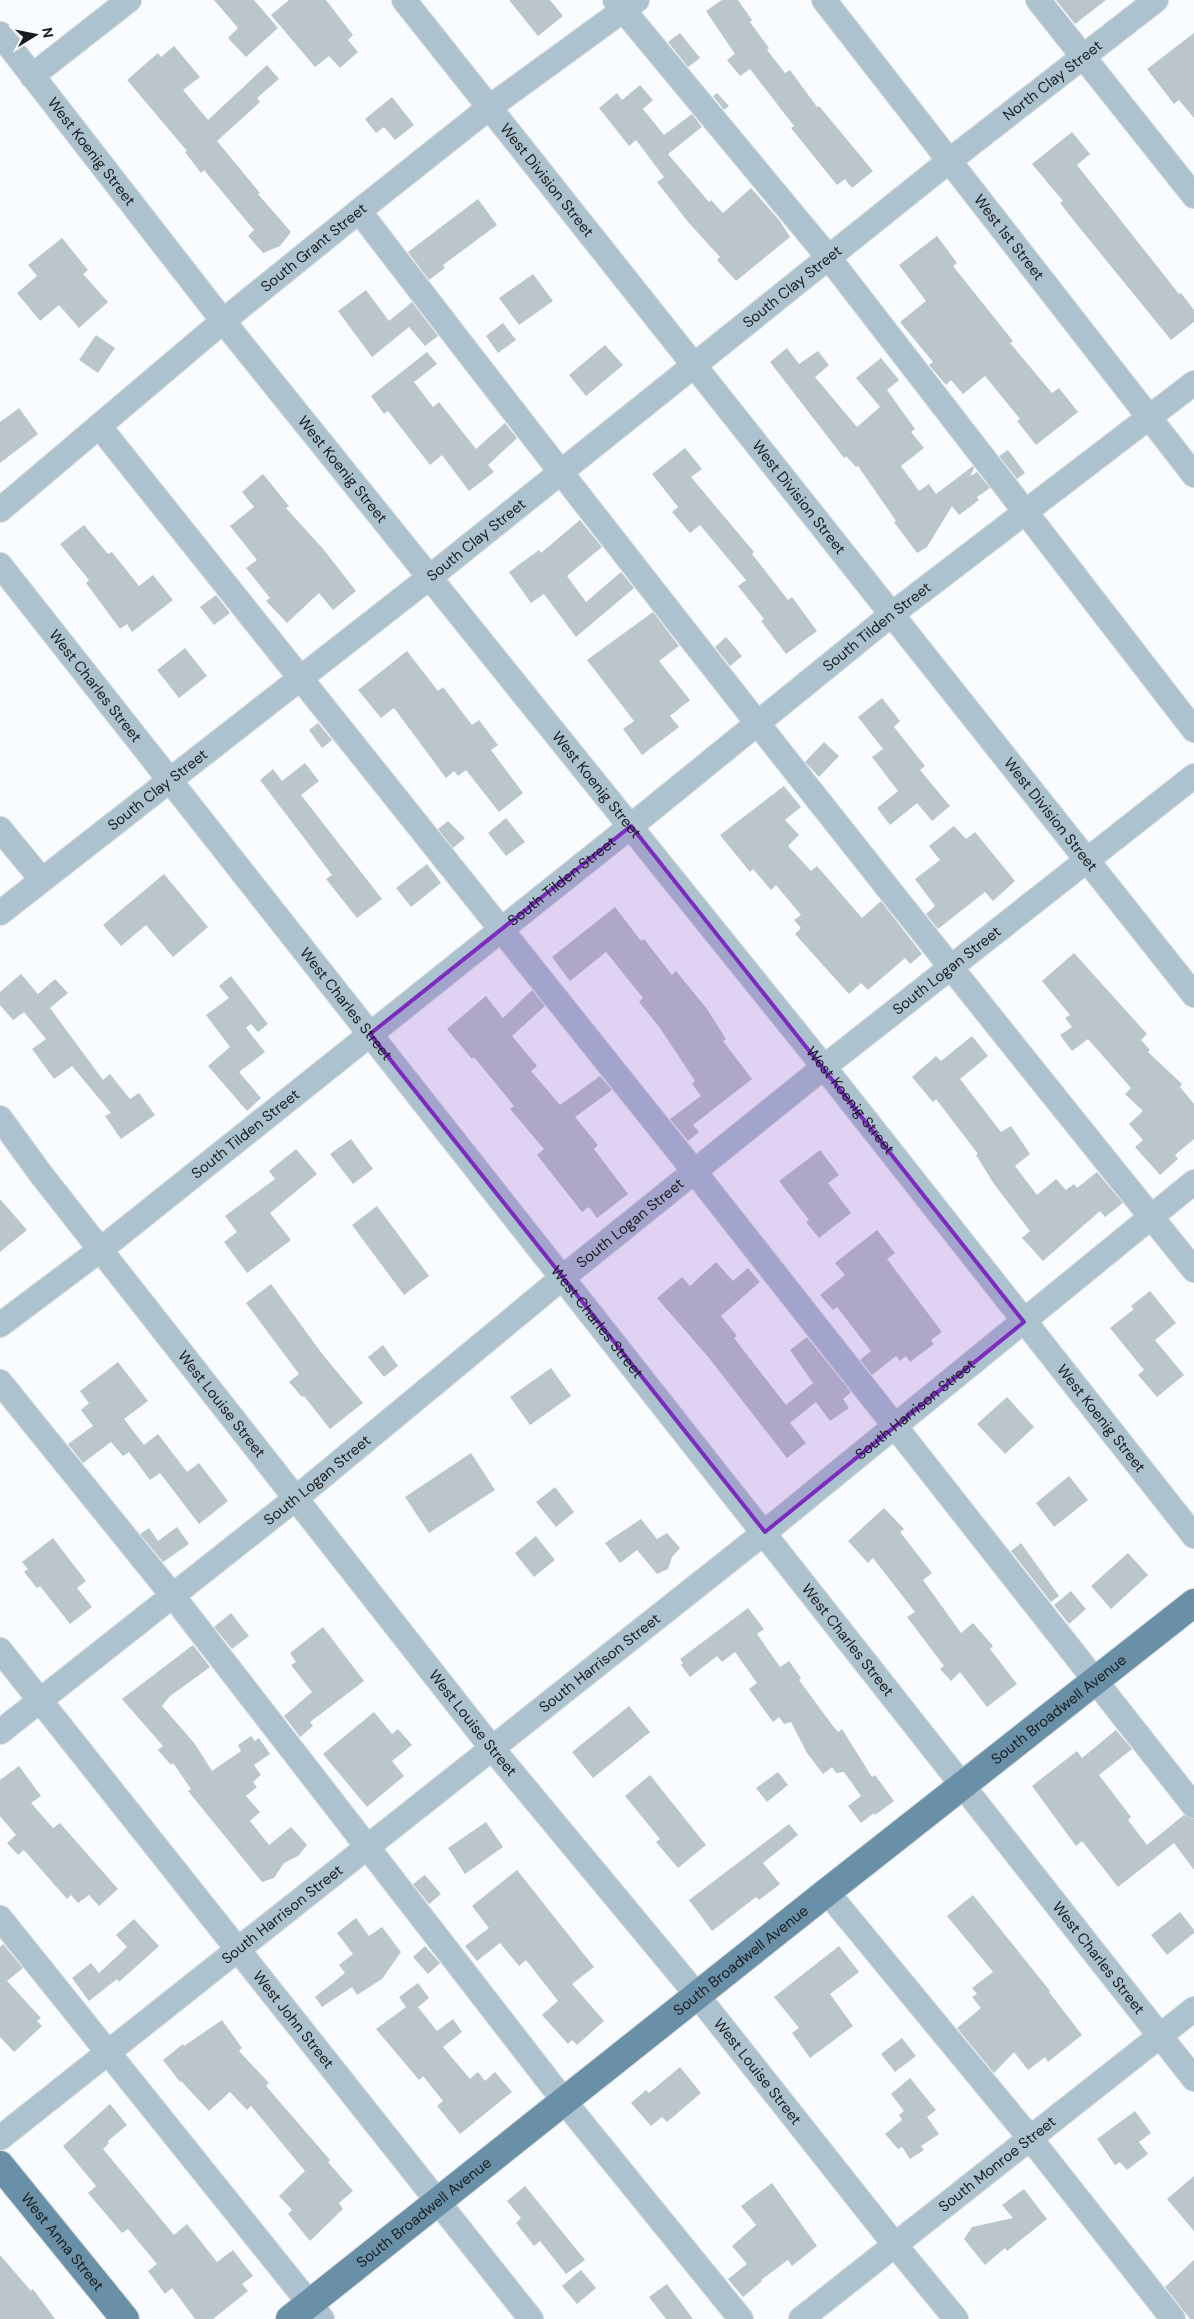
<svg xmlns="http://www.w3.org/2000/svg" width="1194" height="2319" viewBox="0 0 1194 2319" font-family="'DM Sans',sans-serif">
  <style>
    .building { fill: #bbc6cc }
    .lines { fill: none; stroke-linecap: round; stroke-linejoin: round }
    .minor-casing { stroke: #d4d8db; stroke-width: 26 }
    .major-casing { stroke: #d4d8db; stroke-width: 30 }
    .minor { stroke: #adc2cf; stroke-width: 24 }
    .major { stroke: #6a90a8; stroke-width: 28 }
    .marked { fill: #7b2cbf; fill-opacity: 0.2; stroke: #7b2cbf; stroke-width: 4; stroke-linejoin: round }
    .labels { text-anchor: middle; stroke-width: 5; stroke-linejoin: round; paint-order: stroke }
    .street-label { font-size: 15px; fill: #171b1d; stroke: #f8fcff }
  </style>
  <rect width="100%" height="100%" fill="#f8fcff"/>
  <path class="building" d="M214,0H254L278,28L246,57L228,38L238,28Z
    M289,0H326L353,35L348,40L358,52L340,68L329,56L315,67L271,15Z
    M509,0H550L563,16L538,36Z
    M722,0H738L752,20L750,22L769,48L767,50L785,73L790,70L817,107L819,106L873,171L852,188L845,179L837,185L791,128L794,126L750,69L740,76L727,60L735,54L706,11Z
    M1056,0H1106L1075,24Z
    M680,33L700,58L688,67L668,42Z
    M1194,33V118L1179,100L1174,104L1147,69Z
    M174,46L200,77L183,90L208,120L267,65L279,79L257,98L260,102L217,141L260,193L258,194L291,232L280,246L263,253L248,236L254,230L204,170L201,173L185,152L187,151L127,80L158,53L161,57Z
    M640,85L653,100L643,109L664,135L692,114L702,127L668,154L709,202L711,200L723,213L751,188L780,221L790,237L736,281L717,260L720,257L688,222L657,182L664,177L636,140L629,146L599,108L617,93L622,100Z
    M717,93L729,106L724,110L713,96Z
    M392,97L414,125L395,140L384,127L376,133L365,119Z
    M1072,132L1090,154L1077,165L1179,294L1181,293L1194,310V322L1171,340L1079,227L1060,203L1063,201L1032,164Z
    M478,199L497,225L443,265L445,268L429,280L408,252Z
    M937,236L957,263L953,266L1013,341L1010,343L1052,393L1059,388L1078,412L1036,445L1017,421L1020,419L985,376L963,394L951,380L946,385L929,365L933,362L900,322L926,301L899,265Z
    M62,238L88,270L83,274L108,302L79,328L59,305L40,321L17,293L37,276L28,265Z
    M533,274L553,301L519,325L499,298Z
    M366,290L389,321L412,302L438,336L425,346L409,327L372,357L338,311Z
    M503,323L516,340L498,353L486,336Z
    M96,335L115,348L98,373L79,360Z
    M605,345L623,365L586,396L569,375Z
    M787,348L799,364L818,351L829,365L815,377L857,427L880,407L856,378L881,358L899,380L887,390L915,429L911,432L924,448L901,466L919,491L929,484L936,494L973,466L974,468L970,476L977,472L990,488L977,497L979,500L959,515L952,506L927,547L917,553L894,522L896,521L858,466L856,467L846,456L844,458L770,362Z
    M427,352L437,364L414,382L433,407L439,402L476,449L505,423L517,438L488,465L494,472L469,491L442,455L430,465L388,411L384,414L371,396Z
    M19,408L38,434L0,463V422Z
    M685,448L702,469L691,477L754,552L752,554L788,600L792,597L817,631L786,654L761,621L764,619L738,586L746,580L700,525L690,533L672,512L678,507L652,474Z
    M1008,450L1025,473L1017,479L999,456Z
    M263,474L289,506L286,508L324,550L356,591L333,610L319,593L287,623L266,601L270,598L246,568L257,560L230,526L254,507L242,492Z
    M580,520L602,547L567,576L586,602L621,572L634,588L576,637L544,594L531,603L509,572L539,550L541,553Z
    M84,525L108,554L112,552L139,586L153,575L173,600L132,632L127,624L120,629L86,583L89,580L60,544Z
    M216,595L230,613L214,625L200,607Z
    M653,612L679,646L659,661L690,700L670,716L679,727L642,755L623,729L634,721L587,660Z
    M726,637L742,656L730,666L715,647Z
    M185,648L207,676L179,698L157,670Z
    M407,651L438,691L443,687L472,725L479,720L498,745L491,750L523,793L499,812L466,770L458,776L454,771L446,778L394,708L381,718L358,690Z
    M882,698L900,721L894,727L925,766L920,770L950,806L932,821L917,803L890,825L877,808L898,791L872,757L883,749L858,717Z
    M318,723L332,740L322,748L309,730Z
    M824,742L839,756L819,777L805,762Z
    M305,763L319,781L301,795L382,899L357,918L326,879L332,875L260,780L273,769L282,781Z
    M784,786L801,807L785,820L799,835L788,846L811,871L817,866L862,918L881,901L922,954L910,964L905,958L868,990L861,983L849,994L795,934L801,928L794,920L801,915L776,885L771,890L753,869L750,872L720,835Z
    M506,818L525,842L506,856L488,833Z
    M448,821L465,838L453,848L438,829Z
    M954,826L966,839L975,832L1015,881L993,901L985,892L938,929L926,914L935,906L915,879L940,860L929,846Z
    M427,864L441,883L411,907L396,888Z
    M164,874L208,927L173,957L146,925L121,946L103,925Z
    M615,907L641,941L644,939L672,975L676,971L707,1009L726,1039L723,1041L752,1079L693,1125L699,1132L688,1141L670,1119L701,1096L692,1084L695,1081L660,1028L639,1002L643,998L606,952L570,981L552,957Z
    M1074,953L1147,1034L1141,1040L1150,1050L1148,1052L1182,1084L1180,1087L1194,1104V1139L1175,1155L1178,1159L1160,1175L1135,1147L1143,1140L1129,1124L1143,1111L1125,1094L1131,1088L1088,1039L1072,1051L1060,1035L1072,1027L1065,1018L1070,1015L1042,981Z
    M21,974L38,994L55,979L68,993L50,1008L103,1080L110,1074L130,1099L139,1093L155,1115L121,1139L105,1116L111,1113L72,1066L54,1079L32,1049L46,1039L24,1012L13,1020L0,1005V992Z
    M231,976L268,1024L258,1032L251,1024L246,1028L265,1052L239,1072L261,1098L247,1111L208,1066L230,1047L206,1015L229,998L219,986Z
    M532,990L545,1006L512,1036L537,1066L531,1071L560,1105L600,1076L612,1090L575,1117L598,1145L594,1149L628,1194L597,1218L589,1207L582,1212L537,1155L544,1149L510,1109L514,1106L474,1057L472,1059L447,1029L486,996L503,1018Z
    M972,1036L988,1056L960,1079L1001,1132L1011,1126L1030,1154L1015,1166L1037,1195L1056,1179L1066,1190L1074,1184L1077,1188L1097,1172L1123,1203L1105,1217L1100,1211L1043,1261L1022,1238L1030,1231L994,1184L976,1155L978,1154L936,1099L933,1102L912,1077L936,1056L941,1061Z
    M351,1139L373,1169L353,1184L330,1154Z
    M296,1149L317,1174L270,1213L291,1240L247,1273L224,1242L237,1232L225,1216L275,1179L269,1171Z
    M820,1150L839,1175L828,1183L851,1213L819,1238L806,1222L809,1220L779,1181Z
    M0,1199L27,1230L0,1252Z
    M377,1206L429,1276L404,1295L352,1225Z
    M877,1230L895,1253L887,1259L942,1332L931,1340L934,1344L910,1362L906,1356L900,1361L896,1356L872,1375L860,1360L871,1351L837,1307L833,1310L820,1295L845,1275L835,1263Z
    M716,1262L733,1281L748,1268L760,1282L721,1316L737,1336L734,1338L786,1405L813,1383L790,1350L807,1337L851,1392L843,1399L849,1408L830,1421L816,1402L790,1423L806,1443L787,1458L709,1358L657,1298L682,1277L690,1286Z
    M271,1284L323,1355L363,1403L330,1429L304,1396L302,1397L289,1382L299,1374L246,1303Z
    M1150,1291L1176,1323L1155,1340L1184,1375L1157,1397L1138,1375L1144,1370L1110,1328L1134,1309L1131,1306Z
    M383,1345L398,1366L384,1377L368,1357Z
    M118,1362L148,1401L124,1419L144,1445L158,1434L187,1472L199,1463L228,1501L199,1524L160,1473L150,1480L129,1452L123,1456L111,1442L83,1463L68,1444L93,1426L81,1410L89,1403L80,1391Z
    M551,1368L571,1396L530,1425L510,1397Z
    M1007,1397L1034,1427L1005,1454L977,1424Z
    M471,1453L495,1490L429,1533L405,1497Z
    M1069,1476L1088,1500L1054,1527L1036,1503Z
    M555,1487L574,1512L556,1527L536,1502Z
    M884,1508L904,1529L900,1532L932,1573L923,1580L961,1633L973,1623L993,1646L990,1649L1017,1684L987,1707L960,1672L951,1681L940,1669L944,1666L907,1617L915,1612L873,1558L868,1563L848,1541Z
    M641,1519L657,1539L667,1533L680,1548L672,1557L668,1569L657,1574L637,1550L620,1563L605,1543Z
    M177,1527L189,1544L163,1562L140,1534L149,1528L158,1541Z
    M536,1536L555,1560L534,1577L515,1553Z
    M53,1538L86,1581L77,1588L92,1607L70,1624L40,1586L37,1588L24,1572L28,1569L22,1562Z
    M1021,1543L1059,1596L1051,1602L1011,1551Z
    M1128,1553L1148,1575L1111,1609L1091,1586Z
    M1071,1591L1086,1609L1069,1624L1054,1605Z
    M748,1608L764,1629L757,1634L780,1667L789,1661L801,1678L799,1680L833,1726L838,1732L842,1729L872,1777L875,1775L894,1801L875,1815L874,1813L861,1823L848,1806L861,1796L844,1772L836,1773L832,1767L823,1774L807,1753L791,1722L784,1724L779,1717L773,1722L749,1689L757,1683L735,1652L722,1662L717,1656L690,1677L681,1665L683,1663L680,1659Z
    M231,1613L249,1636L232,1649L214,1627Z
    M323,1627L364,1681L310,1722L313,1726L300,1737L284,1716L312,1692L291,1665L296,1662L290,1653Z
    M193,1645L210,1667L169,1697L162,1706L195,1744L212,1771L241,1751L238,1745L251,1736L255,1741L259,1738L270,1754L254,1765L261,1775L253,1782L257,1787L246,1796L260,1812L250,1821L269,1845L291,1827L307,1845L298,1856L284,1863L274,1878L262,1882L188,1791L191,1789L173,1763L171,1765L158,1750L163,1746L122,1699Z
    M629,1706L650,1732L593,1778L572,1752Z
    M374,1712L392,1734L398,1729L412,1745L392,1761L404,1776L367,1807L323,1754Z
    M1116,1730L1132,1749L1099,1775L1131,1817L1128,1820L1147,1845L1184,1815L1194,1819V1870L1174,1843L1118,1887L1082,1841L1076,1846L1032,1786L1077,1751L1082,1758Z
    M19,1766L41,1796L31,1803L53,1828L60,1823L118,1889L99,1906L89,1895L78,1903L71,1895L67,1899L24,1850L18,1855L7,1843L16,1835L0,1816V1780Z
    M778,1772L788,1785L767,1802L756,1788Z
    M650,1775L706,1845L678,1868L656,1842L660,1839L625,1796Z
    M486,1822L503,1847L465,1874L448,1848Z
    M789,1824L798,1835L763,1863L780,1884L759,1900L756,1897L712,1931L689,1900Z
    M517,1870L594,1967L572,1984L604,2021L577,2045L572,2040L568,2044L542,2015L558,2001L526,1960L519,1966L500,1943L477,1961L465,1946L489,1928L472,1906Z
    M425,1875L441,1894L429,1904L413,1884Z
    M973,1895L1050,1991L1049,1992L1082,2035L1048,2062L1045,2057L1028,2070L1014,2052L994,2073L957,2028L981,2008L972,1997L977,1994L972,1988L993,1972L947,1916Z
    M1180,1912L1194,1930V1933L1167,1955L1151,1935Z
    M356,1918L369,1936L382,1927L401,1952L382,1979L357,1995L352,1987L322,2007L315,1997L345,1973L339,1965L353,1954L337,1933Z
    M134,1919L159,1946L119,1982L117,1979L89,2001L72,1978L91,1963L99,1973L127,1947L116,1935Z
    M3,1944L23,1968L7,1981L41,2018L37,2021L42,2026L14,2052L0,2037V1947Z
    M425,1946L440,1963L428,1974L413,1957Z
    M839,1946L859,1972L830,1994L853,2026L810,2058L792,2033L799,2028L774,1997Z
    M418,1983L429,1998L418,2007L437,2031L453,2019L462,2032L443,2047L470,2079L478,2072L485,2081L495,2072L512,2092L460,2134L437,2106L443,2101L423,2076L419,2080L376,2029L406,2007L399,1997Z
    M222,2020L242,2048L239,2051L269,2083L266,2086L330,2160L328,2162L353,2191L339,2203L343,2209L310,2241L288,2214L292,2210L279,2196L305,2171L251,2106L247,2110L230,2092L209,2111L181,2081L180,2082L163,2060L183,2044L184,2046Z
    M902,2038L916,2056L895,2072L881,2054Z
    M680,2067L701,2093L667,2122L662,2117L651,2126L631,2103L646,2090L649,2093Z
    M910,2078L936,2110L927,2117L939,2134L921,2146L924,2150L910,2159L902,2147L898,2149L885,2134L902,2120L899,2115L904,2111L891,2094Z
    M110,2104L127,2125L108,2141L109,2143L103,2149L141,2195L174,2235L187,2224L217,2262L233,2250L253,2276L242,2284L248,2291L213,2319H195L172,2288L165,2294L148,2271L157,2264L128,2229L122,2233L88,2193L96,2186L63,2146Z
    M1135,2111L1151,2133L1139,2142L1148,2154L1127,2170L1120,2162L1115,2165L1097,2139Z
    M1194,2176V2231L1167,2199Z
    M772,2183L817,2246L792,2266L788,2260L761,2280L762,2281L743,2297L728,2279L747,2264L732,2246L756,2225L741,2206Z
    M525,2186L585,2260L566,2274L540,2241L534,2246L516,2223L521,2218L507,2201Z
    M1024,2189L1047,2219L1007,2251L1005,2248L985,2265L964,2239L972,2227L1013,2218L1002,2205Z
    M0,2255L31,2291L33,2289L55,2319H0Z
    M1194,2260V2319H1190L1165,2287Z
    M581,2270L596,2288L577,2304L562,2286Z
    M667,2284L693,2319H666L649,2297Z"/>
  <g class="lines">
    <g class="minor-casing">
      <g id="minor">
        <path id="s1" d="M404,0L1194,995"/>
        <path d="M615,0L829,258L1194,730"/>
        <path id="s2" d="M824,0L1194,475"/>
        <path d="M1038,0L1194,196"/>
        <path id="s3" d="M0,34L223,321L824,1067L1194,1536"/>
        <path d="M32,76L129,0"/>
        <path d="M359,211C633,568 911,920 1194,1270"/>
        <path d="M99,426L694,1171L1194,1806"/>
        <path id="s4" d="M0,510L223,321L359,211L490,107L637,0"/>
        <path id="s5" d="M0,565L1194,2079"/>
        <path d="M0,829L42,880"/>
        <path id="s6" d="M0,913L430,577L949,161L1156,0"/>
        <path id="s7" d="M0,1118L40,1173L491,1747L697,1995L895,2245L956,2319"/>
        <path id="s8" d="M0,1325L100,1250L631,826L892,614L1194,383"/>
        <path d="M0,1382L173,1596L564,2101L741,2319"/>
        <path id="s9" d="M0,1650L531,2319"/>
        <path id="s10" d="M0,1732L295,1499L562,1278L824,1067L1194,776"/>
        <path d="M827,1892L1030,2138L1173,2319"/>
        <path d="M0,1918L322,2319"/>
        <path id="s11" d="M0,2138L765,1532L1194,1182"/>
        <path id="s12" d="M801,2319L1194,2009"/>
      </g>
    </g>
    <g class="major-casing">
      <g id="major">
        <path id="s13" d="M0,2165L125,2319"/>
        <path id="s14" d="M290,2319L827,1892L1194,1603"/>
      </g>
    </g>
    <use href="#minor" class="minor"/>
    <use href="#major" class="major"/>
  </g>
  <path class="marked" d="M631,826L1024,1322L765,1532L370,1034Z"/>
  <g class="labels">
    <g class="street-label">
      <text dy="5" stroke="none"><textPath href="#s6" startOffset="1342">North Clay Street</textPath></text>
      <text dy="5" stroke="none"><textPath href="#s3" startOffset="149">West Koenig Street</textPath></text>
      <text dy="5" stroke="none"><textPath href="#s1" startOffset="230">West Division Street</textPath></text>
      <text dy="5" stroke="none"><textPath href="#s2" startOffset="301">West 1st Street</textPath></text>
      <text dy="5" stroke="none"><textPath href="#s4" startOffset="409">South Grant Street</textPath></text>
      <text dy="5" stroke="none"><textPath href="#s6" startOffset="1010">South Clay Street</textPath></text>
      <text dy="5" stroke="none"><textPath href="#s3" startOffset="554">West Koenig Street</textPath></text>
      <text dy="5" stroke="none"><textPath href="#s1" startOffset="635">West Division Street</textPath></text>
      <text dy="5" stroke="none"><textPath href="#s6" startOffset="605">South Clay Street</textPath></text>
      <text dy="5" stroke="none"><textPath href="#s8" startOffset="1121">South Tilden Street</textPath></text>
      <text dy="5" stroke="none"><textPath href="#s5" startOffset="154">West Charles Street</textPath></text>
      <text dy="5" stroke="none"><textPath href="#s3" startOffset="959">West Koenig Street</textPath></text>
      <text dy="5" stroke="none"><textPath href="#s6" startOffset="200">South Clay Street</textPath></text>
      <text dy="5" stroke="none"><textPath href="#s1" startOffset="1040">West Division Street</textPath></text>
      <text dy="5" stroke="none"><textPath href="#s8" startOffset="716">South Tilden Street</textPath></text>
      <text dy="5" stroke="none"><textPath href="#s10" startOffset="1215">South Logan Street</textPath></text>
      <text dy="5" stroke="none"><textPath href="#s5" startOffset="559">West Charles Street</textPath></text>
      <text dy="5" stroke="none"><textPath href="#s3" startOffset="1364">West Koenig Street</textPath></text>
      <text dy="5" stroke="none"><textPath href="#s8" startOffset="311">South Tilden Street</textPath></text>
      <text dy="5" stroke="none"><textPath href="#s10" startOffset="810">South Logan Street</textPath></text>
      <text dy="5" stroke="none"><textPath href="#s5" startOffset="964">West Charles Street</textPath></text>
      <text dy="5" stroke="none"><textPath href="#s7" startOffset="362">West Louise Street</textPath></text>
      <text dy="5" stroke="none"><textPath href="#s11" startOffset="1170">South Harrison Street</textPath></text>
      <text dy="5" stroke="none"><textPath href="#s3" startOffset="1769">West Koenig Street</textPath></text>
      <text dy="5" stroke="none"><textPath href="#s10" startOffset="405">South Logan Street</textPath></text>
      <text dy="5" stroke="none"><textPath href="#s5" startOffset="1369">West Charles Street</textPath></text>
      <text dy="5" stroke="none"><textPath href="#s11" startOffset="765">South Harrison Street</textPath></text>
      <text dy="5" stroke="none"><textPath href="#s14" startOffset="981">South Broadwell Avenue</textPath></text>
      <text dy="5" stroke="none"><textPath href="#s7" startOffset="768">West Louise Street</textPath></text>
      <text dy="5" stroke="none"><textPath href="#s11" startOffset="360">South Harrison Street</textPath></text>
      <text dy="5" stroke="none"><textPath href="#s5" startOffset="1774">West Charles Street</textPath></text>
      <text dy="5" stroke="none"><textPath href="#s14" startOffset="576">South Broadwell Avenue</textPath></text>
      <text dy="5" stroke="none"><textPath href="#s9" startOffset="472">West John Street</textPath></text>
      <text dy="5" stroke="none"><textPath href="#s7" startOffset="1218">West Louise Street</textPath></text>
      <text dy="5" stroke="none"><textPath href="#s12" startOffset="250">South Monroe Street</textPath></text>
      <text dy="5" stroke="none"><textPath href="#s14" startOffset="171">South Broadwell Avenue</textPath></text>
      <text dy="5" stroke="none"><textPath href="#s13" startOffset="99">West Anna Street</textPath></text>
    </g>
  </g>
  <g transform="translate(35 35) rotate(80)" stroke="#f8fcff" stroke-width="4" paint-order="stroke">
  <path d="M0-4L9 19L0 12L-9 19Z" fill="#171b1d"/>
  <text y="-8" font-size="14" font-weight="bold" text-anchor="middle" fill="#171b1d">N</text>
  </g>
</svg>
